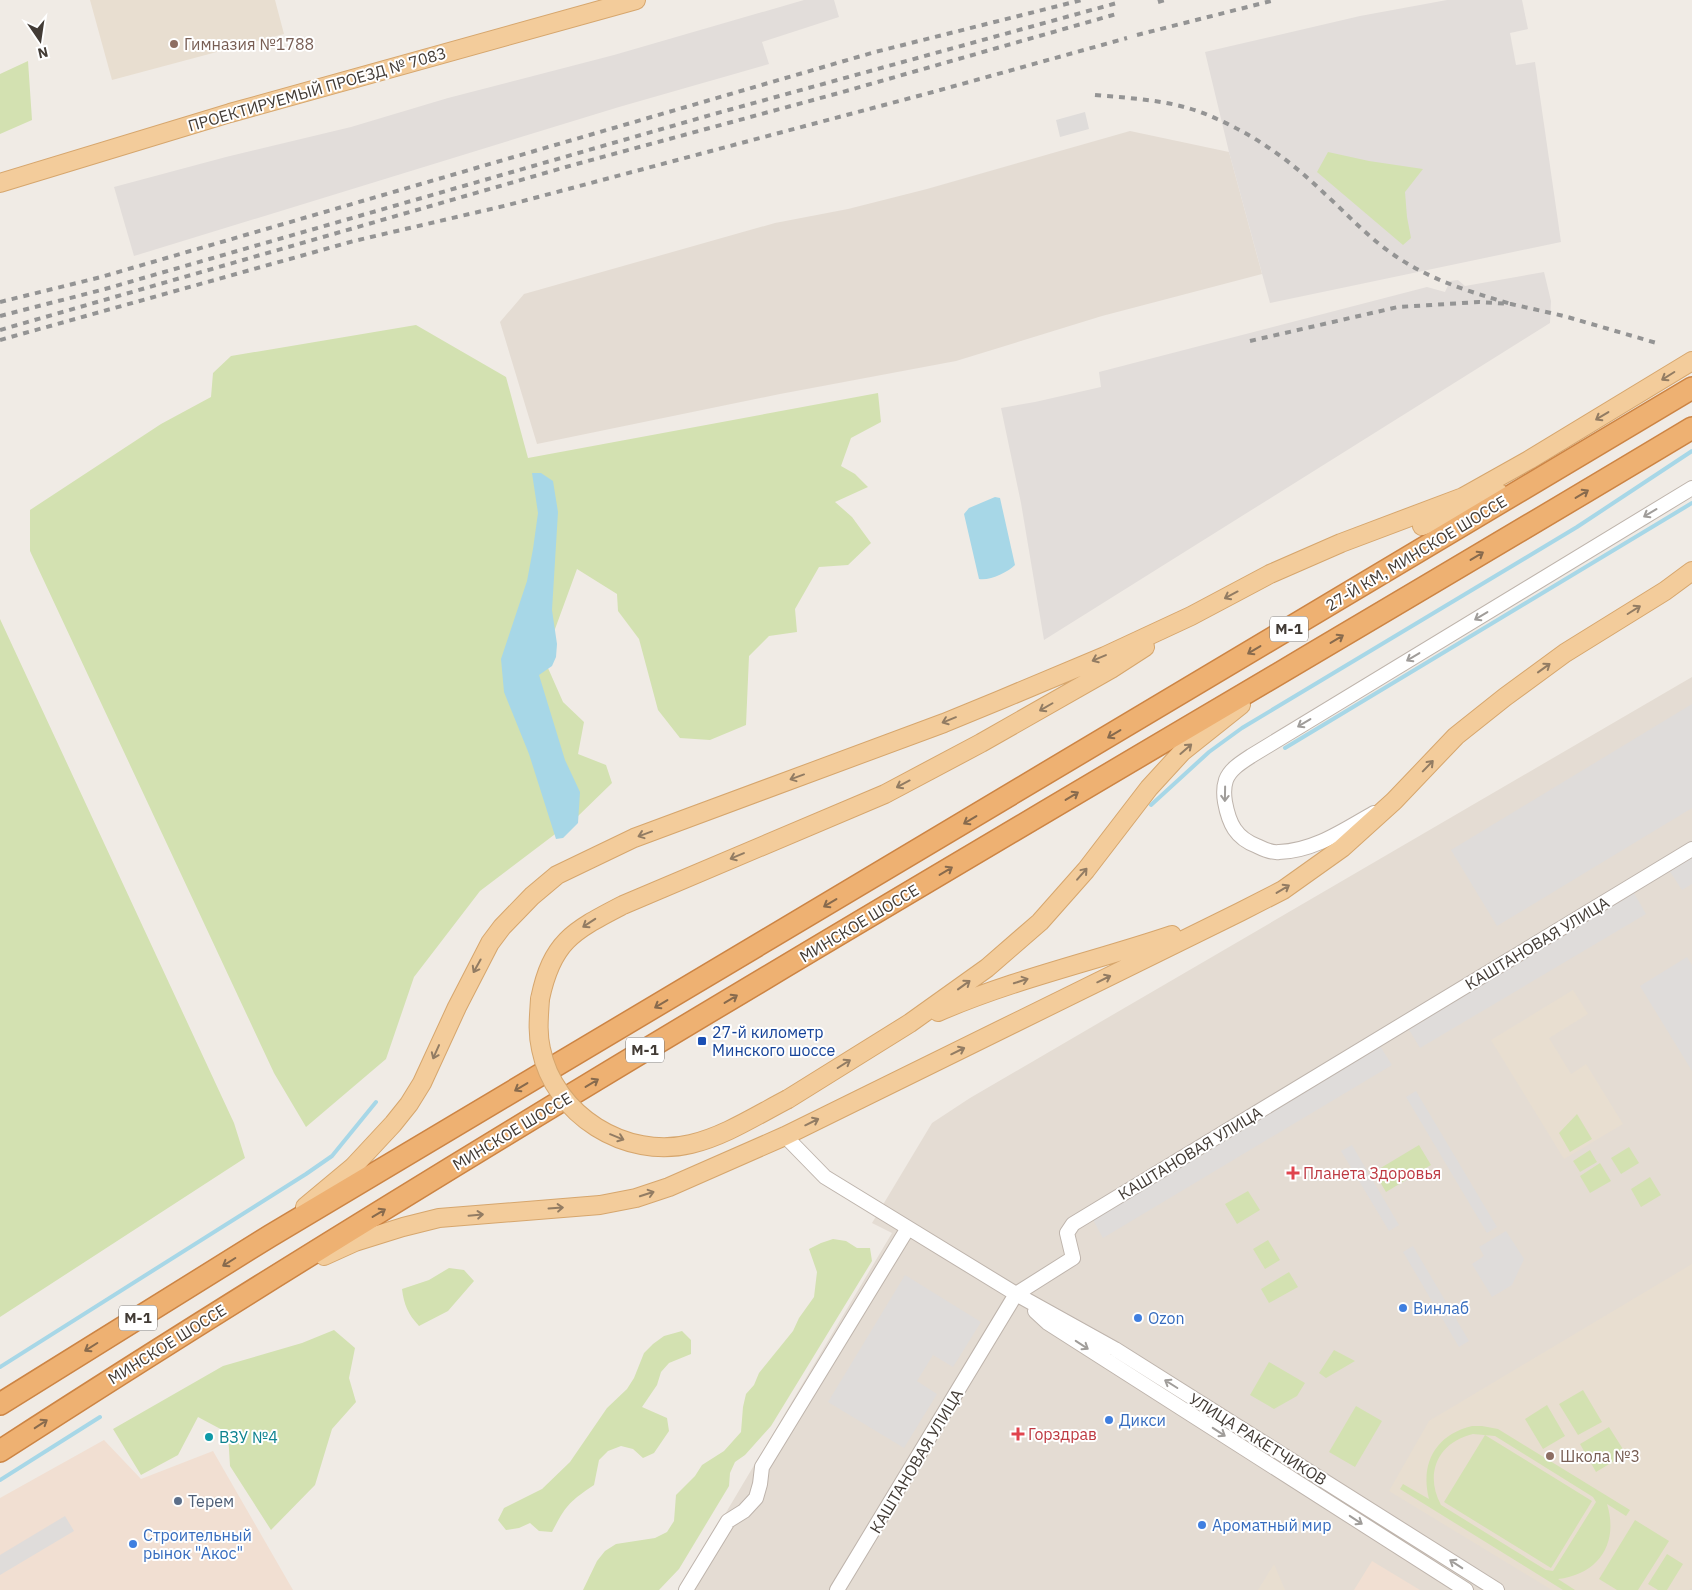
<svg xmlns="http://www.w3.org/2000/svg" width="1692" height="1590" viewBox="0 0 1692 1590" font-family="'IBM Plex Sans',sans-serif">
  <style>
    .residential { fill: #e4dcd3 }
    .commercial { fill: #f1dfd2 }
    .industrial { fill: #e2ddda }
    .education { fill: #e8ded0 }
    .green { fill: #d3e1b1; fill-rule: evenodd }
    .parking { fill: #dfdcda }
    .water { fill: #a7d7e7 }
    .lines { fill: none; stroke-linecap: round; stroke-linejoin: round }
    .stream { stroke: #a7d7e7; stroke-width: 4 }
    .minor-casing { stroke: #beb4ac; stroke-width: 16 }
    .major-casing { stroke: #d6a66d; stroke-width: 20 }
    .highway-casing { stroke: #cc8444; stroke-width: 24 }
    .minor { stroke: #fff; stroke-width: 14 }
    .major { stroke: #f3cc9b; stroke-width: 18 }
    .highway { stroke: #eeb172; stroke-width: 21 }
    .rail { stroke: #949494; stroke-width: 4; stroke-dasharray: 6 6; stroke-linecap: butt }
    .major-bridge-casing { stroke: #d6a66d; stroke-width: 20; stroke-linecap: butt }
    .major-bridge { stroke: #f3cc9b; stroke-width: 18 }
    .oneway { stroke: #927c63 }
    .oneway2 { stroke: #876a4d }
    .oneway3 { stroke: #a09d9a }
    .education-dot { fill: #8d6e63; stroke: #fff; stroke-width: 2 }
    .transit-dot { fill: #1a4fb4; stroke: #fff; stroke-width: 2 }
    .health-dot { fill: #e0444e; stroke: #fff; stroke-width: 2 }
    .shop-dot { fill: #3f7fe0; stroke: #fff; stroke-width: 2 }
    .culture-dot { fill: #0f9aa8; stroke: #fff; stroke-width: 2 }
    .service-dot { fill: #5c6f8a; stroke: #fff; stroke-width: 2 }
    .labels { text-anchor: middle; stroke-width: 4; stroke-linejoin: round; paint-order: stroke }
    .shield { fill: #fff; stroke: #7b7672; stroke-width: 1 }
    .shield-label { font-size: 15px; font-weight: bold; fill: #423b35 }
    .education-label { font-size: 16px; fill: #785e54; stroke: #fff; text-anchor: start }
    .street-label { font-size: 16px; fill: #423b35; stroke: #fff }
    .transit-label { font-size: 16px; fill: #164399; stroke: #fff; text-anchor: start }
    .health-label { font-size: 16px; fill: #be3a42; stroke: #fff; text-anchor: start }
    .shop-label { font-size: 16px; fill: #366cbe; stroke: #fff; text-anchor: start }
    .culture-label { font-size: 16px; fill: #0d838f; stroke: #fff; text-anchor: start }
    .service-label { font-size: 16px; fill: #4e5e75; stroke: #fff; text-anchor: start }
  </style>
  <rect width="100%" height="100%" fill="#f0ebe5"/>
  <path class="residential" d="M1130,131L1229,152L1262,274L1102,316L956,361L780,394L537,444L500,322L524,294L775,223L848,209L927,189Z
    M1692,677V1590H680L892,1233L872,1223L932,1123L970,1098Z"/>
  <path class="commercial" d="M104,1440L141,1479L213,1451L293,1590H0V1498Z
    M1372,1561L1420,1590H1354Z"/>
  <path class="industrial" d="M804,0H834L839,17L762,42L769,64L619,107L134,256L114,187L226,157L351,127L448,98L614,55Z
    M1447,0H1522L1528,29L1510,33L1516,65L1535,62L1561,242L1270,303L1229,152L1205,52L1360,16Z
    M1544,272L1551,301L1550,323L1044,640L1021,503L1001,408L1035,402L1101,387L1099,372L1427,287L1445,292L1450,281L1458,280L1465,286Z"/>
  <path class="education" d="M90,0H275L284,34L112,80Z
    M1573,990L1588,1014L1549,1038L1571,1074L1586,1064L1623,1124L1564,1159L1491,1040Z
    M1692,1264V1588L1689,1590H1552L1389,1491L1429,1421Z
    M1274,1564L1285,1590H1258Z"/>
  <path class="green" d="M28,61L32,120L0,134V74Z
    M1328,152L1369,161L1423,169L1405,192L1407,217L1411,238L1403,245L1317,172Z
    M416,325L506,377L528,458L878,393L881,422L851,438L841,466L855,474L868,487L835,502L852,517L871,543L848,565L819,567L795,609L797,632L769,636L749,656L746,725L710,740L680,738L658,710L639,639L618,611L617,594L577,569L544,659L563,702L584,722L578,754L606,765L612,783L575,819L480,891L414,977L386,1059L306,1127L274,1073L30,551V510L161,424L211,397L213,373L231,356Z
    M0,619L234,1123L245,1158L0,1317Z
    M1577,1114L1592,1139L1570,1152L1559,1133Z
    M1419,1145L1431,1165L1386,1192L1374,1172Z
    M1629,1147L1639,1163L1621,1174L1611,1158Z
    M1590,1150L1597,1162L1580,1172L1573,1161Z
    M1600,1163L1611,1181L1590,1193L1580,1176Z
    M1650,1177L1661,1195L1641,1207L1631,1189Z
    M1248,1191L1260,1210L1237,1224L1225,1204Z
    M833,1239L846,1241L857,1248H870L872,1261L771,1426L745,1455L735,1462L730,1473L729,1486L679,1569L659,1590H583L597,1561L605,1551L616,1544L655,1538L667,1532L674,1521L676,1495L695,1476L702,1465L724,1451L741,1432L743,1407L746,1394L754,1385L759,1373L793,1331L799,1318L814,1297L817,1272L809,1249L821,1243Z
    M1268,1240L1280,1260L1265,1269L1253,1249Z
    M449,1268L464,1270L474,1281L448,1311L419,1326C408,1314 404,1305 402,1289L429,1280Z
    M1289,1272L1298,1287L1269,1303L1261,1289Z
    M334,1330L355,1348L349,1378L356,1402L332,1429L315,1485L271,1530L230,1466L228,1433L198,1417L178,1455L141,1475L113,1429L223,1366L302,1343Z
    M682,1331L691,1340V1354L669,1363L661,1372L657,1385L642,1407L667,1418L669,1431L654,1453L643,1458L633,1449L621,1446L608,1451L599,1460L594,1485C569,1502 566,1505 552,1532L539,1531L530,1523L519,1528L506,1530L498,1520L504,1508L542,1489L570,1462L607,1408L627,1389L634,1378L644,1353L653,1344L664,1336Z
    M1334,1350L1355,1361L1326,1378L1319,1373Z
    M1269,1362L1305,1383L1297,1396L1274,1409L1250,1395Z
    M1583,1390L1602,1422L1578,1435L1559,1404Z
    M1547,1405L1565,1436L1543,1449L1525,1419Z
    M1356,1406L1382,1421L1355,1467L1329,1452Z
    M1472,1426H1482L1498,1429L1630,1510L1626,1516L1607,1504C1619,1543 1599,1574 1558,1579L1575,1590H1563L1400,1489L1403,1484L1429,1499C1420,1464 1435,1435 1472,1426ZM1473,1434L1495,1436L1593,1497L1596,1502L1553,1571L1546,1570L1441,1505C1424,1474 1438,1442 1473,1434Z
    M1609,1427L1626,1454L1596,1472L1580,1444Z
    M1485,1435L1592,1501L1551,1568L1444,1502Z
    M1635,1520L1669,1541L1638,1590H1617L1599,1579Z
    M1667,1554L1683,1564L1667,1590H1658L1648,1584Z"/>
  <path class="parking" d="M1085,112L1089,129L1060,137L1056,120Z
    M1692,704V808L1497,926L1451,850Z
    M1692,857V884L1682,890L1669,870Z
    M1634,893L1646,914L1420,1048L1408,1028Z
    M1687,957L1692,965V1071L1640,986Z
    M1380,1046L1392,1065L1103,1238L1092,1218Z
    M1416,1091L1497,1227L1487,1233L1406,1097Z
    M1352,1145L1399,1225L1389,1231L1341,1151Z
    M1506,1231L1524,1259L1512,1285L1492,1297L1472,1264L1484,1256L1479,1247Z
    M1413,1246L1469,1341L1459,1347L1403,1252Z
    M905,1275L981,1322L953,1367L933,1355L917,1381L937,1394L904,1448L828,1402Z
    M65,1516L74,1531L0,1575V1555Z"/>
  <path class="water" d="M532,473H541L553,481L558,512L552,610L557,644L556,657L552,666L539,675L565,760L580,792L578,823L563,838L556,839L529,754L504,692L501,659L527,581L533,549L538,513Z
    M995,497L1000,498L1015,565C1008,572 990,581 979,579L964,514L969,508Z"/>
  <g class="lines">
    <path class="stream" d="M1285,748L1692,503
      M1151,805L1209,752L1242,728L1577,527L1692,451
      M0,1367L306,1174L332,1156L376,1102
      M0,1480L100,1417"/>
    <g class="minor-casing">
      <path id="minor" d="M1374,813C1344,830 1314,851 1279,852C1272,853 1263,849 1257,846C1236,838 1229,824 1225,802C1224,796 1224,786 1226,780C1230,769 1242,762 1251,756L1692,488
        M785,1136L825,1177L1016,1294L1115,1349L1497,1590
        M1035,1311L1048,1323L1466,1590
        M686,1590L728,1521L744,1511L756,1498L760,1484L762,1467L908,1228
        M837,1590L1016,1294L1073,1258L1067,1233L1073,1224L1692,849"/>
    </g>
    <g class="major-casing">
      <path id="major" d="M0,183L230,113L636,0
        M1422,526L1453,515L1499,493
        M540,999C552,941 573,931 623,905L885,794L981,743L1111,669L1145,647
        M938,1012C1014,979 1095,961 1172,935
        M788,1099L910,1023L987,968L1040,922L1086,870L1149,788L1182,752L1241,705
        M305,1207L353,1167L393,1124L409,1104L422,1083L457,1007L490,943L502,927L532,896L557,875L634,838L944,723L1000,700L1105,656L1191,616L1270,574L1341,543L1463,497L1529,460L1692,361
        M324,1256L355,1242L403,1227L439,1218L600,1205L636,1198L669,1187L785,1136L1240,912L1283,890L1342,848L1394,801L1456,736L1505,697L1565,653L1665,591L1692,571"/>
    </g>
    <g class="highway-casing">
      <path id="highway" d="M0,1404L270,1236L1692,388
        M0,1451C554,1093 1127,767 1692,428"/>
    </g>
    <use href="#minor" class="minor"/>
    <use href="#major" class="major"/>
    <use href="#highway" class="highway"/>
    <path class="rail" d="M1158,2L1165,0
      M1137,35L1275,0
      M1095,95C1138,99 1177,100 1217,119C1258,137 1293,163 1325,194C1346,213 1364,233 1387,250C1426,279 1465,290 1511,304
      M0,302L101,277L875,52L1082,0
      M0,316L105,289L714,114L1117,3
      M0,330L573,165L839,93L1120,13
      M0,340L354,241L508,205L933,92L1127,38
      M1250,341L1398,307L1479,302L1511,304L1564,316L1660,344"/>
    <g class="major-bridge-casing">
      <path id="major-bridge" d="M540,999C539,1016 537,1032 541,1049C554,1115 626,1160 691,1144C725,1136 757,1115 788,1099"/>
    </g>
    <use href="#major-bridge" class="major-bridge"/>
  </g>
  <defs><path id="oneway-shaft" d="M-6 0H5M1.5-3L5.5 0L1.5 3" fill="none" stroke-width="1.6" stroke-linecap="round" stroke-linejoin="round" transform="scale(1.25)"/></defs>
  <g class="oneway">
    <use href="#oneway-shaft" transform="translate(1668 376) rotate(148)"/>
    <use href="#oneway-shaft" transform="translate(1602 416) rotate(149)"/>
    <use href="#oneway-shaft" transform="translate(1231 595) rotate(152)"/>
    <use href="#oneway-shaft" transform="translate(1634 610) rotate(-32)"/>
    <use href="#oneway-shaft" transform="translate(1099 658) rotate(157)"/>
    <use href="#oneway-shaft" transform="translate(1544 668) rotate(-36)"/>
    <use href="#oneway-shaft" transform="translate(1046 707) rotate(150)"/>
    <use href="#oneway-shaft" transform="translate(949 720) rotate(158)"/>
    <use href="#oneway-shaft" transform="translate(1186 749) rotate(-41)"/>
    <use href="#oneway-shaft" transform="translate(1428 766) rotate(-46)"/>
    <use href="#oneway-shaft" transform="translate(797 777) rotate(160)"/>
    <use href="#oneway-shaft" transform="translate(903 784) rotate(152)"/>
    <use href="#oneway-shaft" transform="translate(645 834) rotate(160)"/>
    <use href="#oneway-shaft" transform="translate(737 856) rotate(157)"/>
    <use href="#oneway-shaft" transform="translate(1082 874) rotate(-49)"/>
    <use href="#oneway-shaft" transform="translate(1283 889) rotate(-31)"/>
    <use href="#oneway-shaft" transform="translate(589 923) rotate(147)"/>
    <use href="#oneway-shaft" transform="translate(477 966) rotate(119)"/>
    <use href="#oneway-shaft" transform="translate(1104 979) rotate(-26)"/>
    <use href="#oneway-shaft" transform="translate(1021 981) rotate(-18)"/>
    <use href="#oneway-shaft" transform="translate(964 985) rotate(-36)"/>
    <use href="#oneway-shaft" transform="translate(958 1051) rotate(-26)"/>
    <use href="#oneway-shaft" transform="translate(436 1052) rotate(114)"/>
    <use href="#oneway-shaft" transform="translate(844 1064) rotate(-32)"/>
    <use href="#oneway-shaft" transform="translate(812 1122) rotate(-26)"/>
    <use href="#oneway-shaft" transform="translate(617 1137) rotate(22)"/>
    <use href="#oneway-shaft" transform="translate(647 1194) rotate(-18)"/>
    <use href="#oneway-shaft" transform="translate(556 1208) rotate(-4)"/>
    <use href="#oneway-shaft" transform="translate(476 1215) rotate(-5)"/>
  </g>
  <g class="oneway2">
    <use href="#oneway-shaft" transform="translate(1582 494) rotate(-31)"/>
    <use href="#oneway-shaft" transform="translate(1477 556) rotate(-31)"/>
    <use href="#oneway-shaft" transform="translate(1337 639) rotate(-31)"/>
    <use href="#oneway-shaft" transform="translate(1254 650) rotate(149)"/>
    <use href="#oneway-shaft" transform="translate(1114 734) rotate(149)"/>
    <use href="#oneway-shaft" transform="translate(1072 796) rotate(-31)"/>
    <use href="#oneway-shaft" transform="translate(970 820) rotate(149)"/>
    <use href="#oneway-shaft" transform="translate(946 871) rotate(-31)"/>
    <use href="#oneway-shaft" transform="translate(830 903) rotate(149)"/>
    <use href="#oneway-shaft" transform="translate(731 999) rotate(-31)"/>
    <use href="#oneway-shaft" transform="translate(661 1004) rotate(149)"/>
    <use href="#oneway-shaft" transform="translate(592 1083) rotate(-31)"/>
    <use href="#oneway-shaft" transform="translate(521 1087) rotate(149)"/>
    <use href="#oneway-shaft" transform="translate(379 1213) rotate(-31)"/>
    <use href="#oneway-shaft" transform="translate(229 1262) rotate(148)"/>
    <use href="#oneway-shaft" transform="translate(91 1347) rotate(148)"/>
    <use href="#oneway-shaft" transform="translate(41 1424) rotate(-33)"/>
  </g>
  <g class="oneway3">
    <use href="#oneway-shaft" transform="translate(1650 513) rotate(149)"/>
    <use href="#oneway-shaft" transform="translate(1481 616) rotate(149)"/>
    <use href="#oneway-shaft" transform="translate(1413 657) rotate(149)"/>
    <use href="#oneway-shaft" transform="translate(1304 723) rotate(149)"/>
    <use href="#oneway-shaft" transform="translate(1225 794) rotate(91)"/>
    <use href="#oneway-shaft" transform="translate(1082 1345) rotate(33)"/>
    <use href="#oneway-shaft" transform="translate(1171 1384) rotate(-148)"/>
    <use href="#oneway-shaft" transform="translate(1219 1432) rotate(33)"/>
    <use href="#oneway-shaft" transform="translate(1356 1520) rotate(33)"/>
    <use href="#oneway-shaft" transform="translate(1456 1564) rotate(-147)"/>
  </g>
  <g class="education-dot">
    <circle cx="174" cy="44" r="5"/>
    <circle cx="1550" cy="1456" r="5"/>
  </g>
  <rect class="transit-dot" x="697" y="1036" width="10" height="10" rx="2.5"/>
  <g class="health-dot">
    <path d="M1290.5 1165.5h5v5h5v5h-5v5h-5v-5h-5v-5h5z"/>
    <path d="M1015.5 1426.5h5v5h5v5h-5v5h-5v-5h-5v-5h5z"/>
  </g>
  <g class="shop-dot">
    <circle cx="1403" cy="1308" r="5"/>
    <circle cx="1138" cy="1318" r="5"/>
    <circle cx="1109" cy="1420" r="5"/>
    <circle cx="1202" cy="1525" r="5"/>
    <circle cx="133" cy="1544" r="5"/>
  </g>
  <circle class="culture-dot" cx="209" cy="1437" r="5"/>
  <circle class="service-dot" cx="178" cy="1501" r="5"/>
  <g class="labels">
    <g class="shield">
      <rect x="1270" y="616.5" width="38" height="25" rx="4"/>
      <rect x="626" y="1037.5" width="38" height="25" rx="4"/>
      <rect x="119" y="1305.5" width="38" height="25" rx="4"/>
    </g>
    <g class="shield-label">
      <text x="1289" y="634">М-1</text>
      <text x="645" y="1055">М-1</text>
      <text x="138" y="1323">М-1</text>
    </g>
    <g class="education-label">
      <text x="184" y="50">Гимназия №1788</text>
      <text x="1560" y="1462">Школа №3</text>
    </g>
    <g class="street-label">
      <text transform="translate(317 89) rotate(-16)" y="6">ПРОЕКТИРУЕМЫЙ ПРОЕЗД № 7083</text>
      <text transform="translate(1416 553) rotate(-31)" y="6">27-Й КМ, МИНСКОЕ ШОССЕ</text>
      <text transform="translate(859 923) rotate(-31)" y="6">МИНСКОЕ ШОССЕ</text>
      <text transform="translate(1537 943) rotate(-31)" y="6">КАШТАНОВАЯ УЛИЦА</text>
      <text transform="translate(512 1131) rotate(-31)" y="6">МИНСКОЕ ШОССЕ</text>
      <text transform="translate(1190 1153) rotate(-31)" y="6">КАШТАНОВАЯ УЛИЦА</text>
      <text transform="translate(167 1344) rotate(-32)" y="6">МИНСКОЕ ШОССЕ</text>
      <text transform="translate(1258 1439) rotate(32)" y="6">УЛИЦА РАКЕТЧИКОВ</text>
      <text transform="translate(916 1461) rotate(-59)" y="6">КАШТАНОВАЯ УЛИЦА</text>
    </g>
    <g class="transit-label">
      <text x="712" y="1038">27-й километр<tspan x="712" dy="18">Минского шоссе</tspan></text>
    </g>
    <g class="health-label">
      <text x="1303" y="1179">Планета Здоровья</text>
      <text x="1028" y="1440">Горздрав</text>
    </g>
    <g class="shop-label">
      <text x="1413" y="1314">Винлаб</text>
      <text x="1148" y="1324">Ozon</text>
      <text x="1119" y="1426">Дикси</text>
      <text x="1212" y="1531">Ароматный мир</text>
      <text x="143" y="1541">Строительный<tspan x="143" dy="18">рынок "Акос"</tspan></text>
    </g>
    <g class="culture-label">
      <text x="219" y="1443">ВЗУ №4</text>
    </g>
    <g class="service-label">
      <text x="188" y="1507">Терем</text>
    </g>
  </g>
  <g transform="translate(40 40) rotate(167)" stroke="#ffffff" stroke-width="4" paint-order="stroke">
  <path d="M0-4L9 19L0 12L-9 19Z" fill="#423b35"/>
  <text y="-8" font-size="14" font-weight="bold" text-anchor="middle" fill="#423b35">N</text>
  </g>
</svg>
